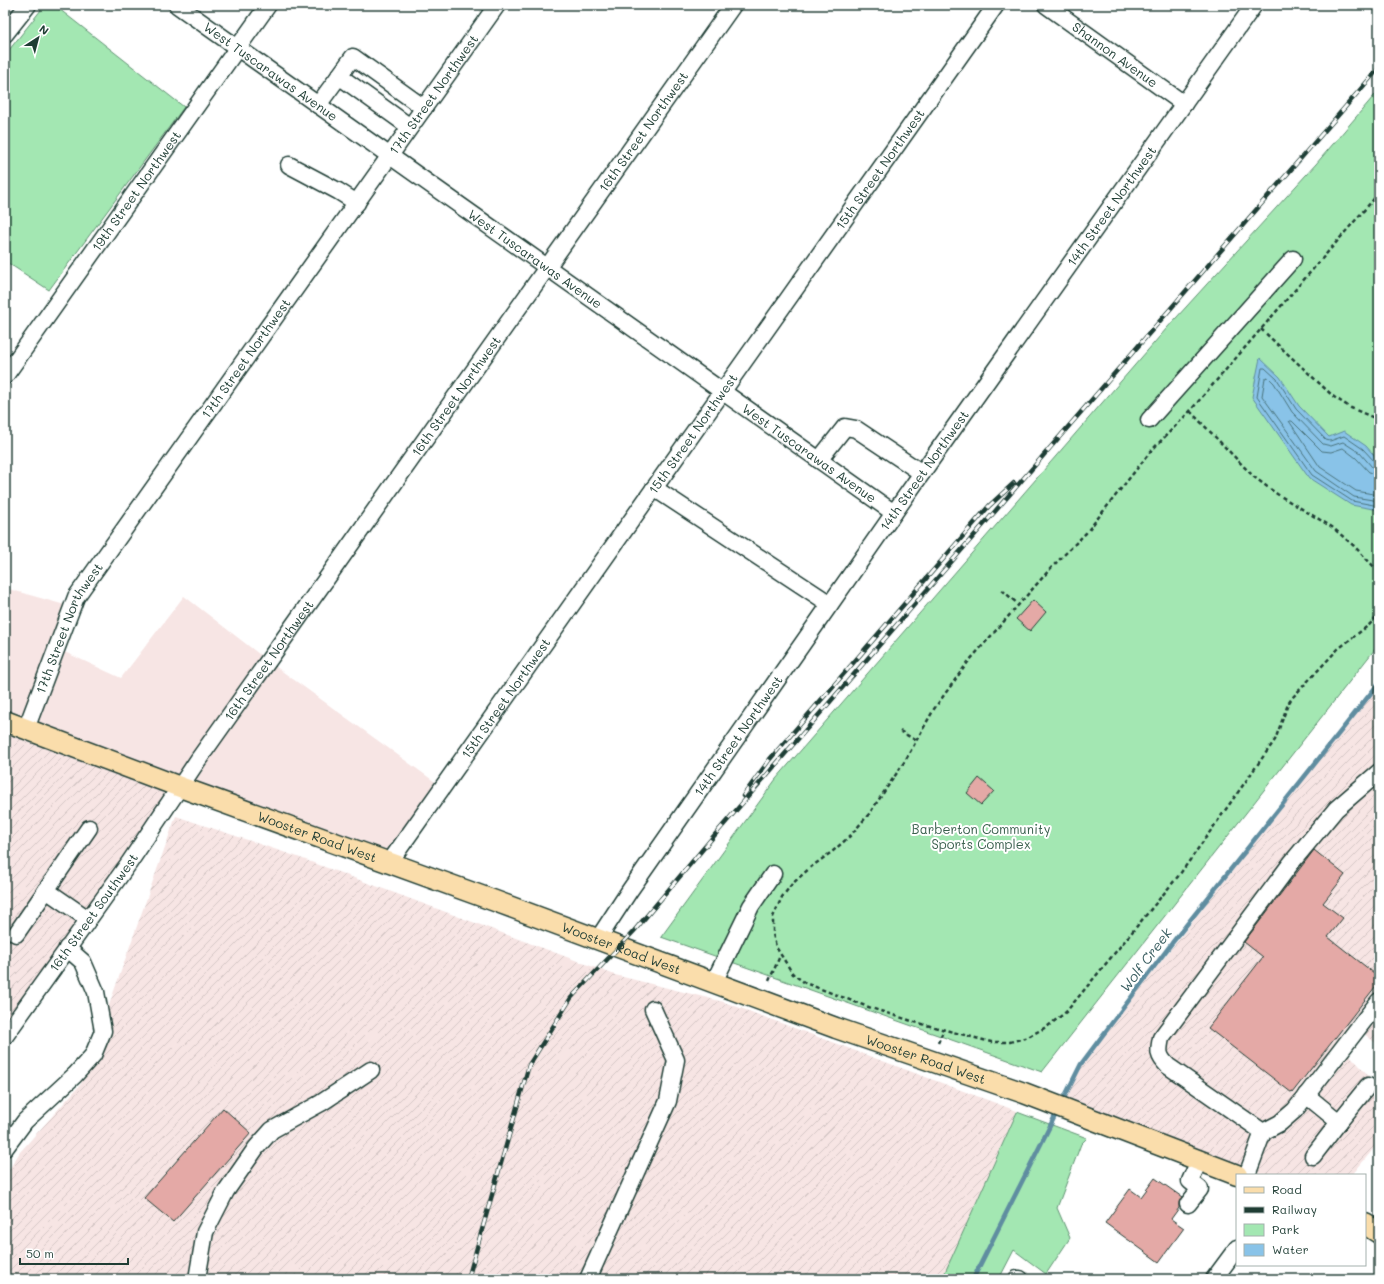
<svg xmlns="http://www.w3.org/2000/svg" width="1384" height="1284" viewBox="0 0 1384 1284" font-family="Mali,sans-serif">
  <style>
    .built { fill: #f7e5e4 }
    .industrial { fill: url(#industrial-furrows) }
    .green { fill: #a3e7b2; stroke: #619273 }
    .water { fill: #89c3e8; stroke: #5f8da0 }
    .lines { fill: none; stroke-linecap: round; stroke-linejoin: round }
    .shore { stroke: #49737c; stroke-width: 1 }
    .stream { stroke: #5f8da0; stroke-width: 4.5 }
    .building { fill: #e4a9a6; stroke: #1f3d34 }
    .minor-casing { stroke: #1f3d34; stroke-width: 19 }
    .major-casing { stroke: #1f3d34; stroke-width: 23 }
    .path { stroke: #1f3d34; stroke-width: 2.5; stroke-dasharray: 4 3; stroke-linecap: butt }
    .minor { stroke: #fff; stroke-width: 16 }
    .major { stroke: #faddab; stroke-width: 20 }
    .rail-casing { stroke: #1f3d34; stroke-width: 4.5 }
    .rail { stroke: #fff; stroke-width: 3; stroke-dasharray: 9; stroke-linecap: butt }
    .labels { text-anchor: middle; stroke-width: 4; stroke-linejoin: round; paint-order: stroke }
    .street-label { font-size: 13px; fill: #1f3d34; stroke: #fff }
    .park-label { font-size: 13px; fill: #395f4d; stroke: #fff }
    .water-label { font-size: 14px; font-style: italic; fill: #3a5e61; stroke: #fff }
  </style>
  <defs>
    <pattern id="industrial-furrows" width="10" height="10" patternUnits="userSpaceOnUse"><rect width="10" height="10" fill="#f7e5e4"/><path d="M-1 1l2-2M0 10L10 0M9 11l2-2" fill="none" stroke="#d3c5c4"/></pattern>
  </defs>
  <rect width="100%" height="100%" fill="#fff"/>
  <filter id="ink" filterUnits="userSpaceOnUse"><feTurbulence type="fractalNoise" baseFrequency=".025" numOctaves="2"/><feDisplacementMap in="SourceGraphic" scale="8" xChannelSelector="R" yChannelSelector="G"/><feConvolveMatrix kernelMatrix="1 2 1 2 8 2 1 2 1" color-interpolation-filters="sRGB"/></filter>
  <g filter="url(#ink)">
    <path class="built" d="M5,588L65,605L24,721L5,714Z
      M184,596L268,661L442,787L389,863L26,729L56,648L121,678Z"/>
    <path class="industrial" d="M1379,683V1046L1361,1031L1348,1053L1379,1087V1142L1352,1175H1237L1061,1107L1081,1064Z
      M5,720L180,787L5,1036Z
      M176,816L295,856L615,975L724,1002L1017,1111L942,1279H5V1176L20,1152L81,1084Z"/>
    <path class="green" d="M45,5H54L184,107L49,290L5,261V55Z
      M1379,90V644L1042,1072L661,937L776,779L1167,328L1316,164Z
      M1017,1112L1087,1138L1081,1144L1057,1208L1070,1238L1046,1274L1014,1250L999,1279H942Z"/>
    <path class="water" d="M1260,358L1280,377L1299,406L1329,437L1344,431L1366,446L1379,461V510L1351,505L1309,478L1252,397Z"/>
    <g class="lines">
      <path class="shore" d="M1379,463L1375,462L1363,449L1344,436L1330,441L1326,440L1296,409L1277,379L1265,368H1262L1257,397L1312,475L1352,501L1379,506
        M1379,468L1372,467L1360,453L1343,442L1331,446L1323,444L1292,412L1274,383L1268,377L1265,378L1262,396L1316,471L1354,497L1379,501
        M1379,474L1369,472L1356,458L1343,448L1331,452L1322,451L1292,421H1289L1320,467L1356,491L1379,495"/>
      <path class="stream" d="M1062,1102L1081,1064L1172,943L1379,683
        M973,1279L1058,1110"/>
    </g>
    <path class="building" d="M1033,600L1046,612L1030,631L1016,619Z
      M979,778L994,791L981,805L967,793Z
      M1314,850L1345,875L1323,903L1343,918L1328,937L1379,977V982L1292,1093L1208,1028L1263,957L1244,942Z
      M223,1108L251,1133L173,1222L144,1198Z
      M1155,1178L1182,1197L1179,1202V1208L1171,1219L1184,1228L1159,1262L1105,1223L1130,1189L1141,1197Z"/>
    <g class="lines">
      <g class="minor-casing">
        <g id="minor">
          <path id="s1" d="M177,5L894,513"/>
          <path id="s2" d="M1046,5L1184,104"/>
          <path d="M5,34L28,5"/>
          <path d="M339,76L410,127"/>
          <path d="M318,105L353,57L424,108"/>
          <path d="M289,165L338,191L357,203"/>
          <path id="s3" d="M5,376L268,5"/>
          <path d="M1149,420L1293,259"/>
          <path d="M819,460L845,427L856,429L922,473"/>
          <path d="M654,488L830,604"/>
          <path id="s4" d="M26,729L76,597L497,5"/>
          <path id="s5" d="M389,863L996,5"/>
          <path d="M46,890L88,919"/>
          <path d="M16,934L89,828"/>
          <path id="s6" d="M598,939L630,890L929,463L1254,5"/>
          <path d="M714,982L751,906L773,874"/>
          <path id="s7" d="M5,1036L129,863L198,760L733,5"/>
          <path d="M1306,1095L1339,1122L1313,1156"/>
          <path d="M1339,1122L1368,1086"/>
          <path d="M1263,1132L1168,1066C1158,1056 1158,1052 1161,1038L1292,862L1336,809L1379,772"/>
          <path d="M5,1148L25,1121L75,1075L93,1055L103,1031L96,992L83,962L67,948"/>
          <path d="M1247,1175L1263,1132L1280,1123L1295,1110L1379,1001"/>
          <path d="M1188,1204L1200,1189L1190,1181L1199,1161"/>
          <path d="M197,1279L205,1232L226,1191L256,1148L272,1130L321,1103L371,1070"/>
          <path d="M588,1279L668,1101L676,1060L653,1009"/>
          <path d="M1017,1279H1020"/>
          <path d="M1214,1279L1237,1248"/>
        </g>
      </g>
      <g class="major-casing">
        <g id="major">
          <path id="s8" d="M5,721L180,787L495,901L836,1028L1024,1093L1237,1175"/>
          <path d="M1365,1224L1379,1233"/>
        </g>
      </g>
      <path class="path" d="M1379,193L1190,411L1151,451L1086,533L1051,568L968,662L934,709L905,761L869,814L850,836L833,851L811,867L792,884L782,897L773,917V934L776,947L793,974L805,983L871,1008L915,1022L991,1042H1010L1028,1037L1048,1026L1066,1012L1180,874L1275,740L1288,704L1292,698L1338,649L1369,625L1379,615
        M1261,329L1334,397L1351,408L1379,420
        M1190,411L1254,477L1277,494L1332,527L1354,546L1379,572
        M1002,590L1019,605
        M900,731L917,741
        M769,981L780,956
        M938,1043L944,1029"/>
      <use href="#minor" class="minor"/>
      <use href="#major" class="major"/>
      <g class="rail-casing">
        <path id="rail" d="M743,796L770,759L989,506L1014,483
          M468,1279L529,1065L571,998L634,931L713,837L1379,68"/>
      </g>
      <use href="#rail" class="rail"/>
    </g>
  </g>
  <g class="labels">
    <g class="street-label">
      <text dy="5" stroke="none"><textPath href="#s2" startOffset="85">Shannon Avenue</textPath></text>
      <text dy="5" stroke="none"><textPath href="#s1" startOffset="115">West Tuscarawas Avenue</textPath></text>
      <text dy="5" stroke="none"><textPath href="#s4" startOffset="758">17th Street Northwest</textPath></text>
      <text dy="5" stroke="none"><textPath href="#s7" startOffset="1107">16th Street Northwest</textPath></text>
      <text dy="5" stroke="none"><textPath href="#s5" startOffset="850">15th Street Northwest</textPath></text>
      <text dy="5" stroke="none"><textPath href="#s3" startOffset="227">19th Street Northwest</textPath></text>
      <text dy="5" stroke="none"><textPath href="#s6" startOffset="895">14th Street Northwest</textPath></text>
      <text dy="5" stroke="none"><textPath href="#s1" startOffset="439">West Tuscarawas Avenue</textPath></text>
      <text dy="5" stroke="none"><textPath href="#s4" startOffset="434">17th Street Northwest</textPath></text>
      <text dy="5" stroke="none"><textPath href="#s7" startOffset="783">16th Street Northwest</textPath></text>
      <text dy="5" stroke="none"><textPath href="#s5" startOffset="526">15th Street Northwest</textPath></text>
      <text dy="5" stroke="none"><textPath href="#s1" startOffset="775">West Tuscarawas Avenue</textPath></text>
      <text dy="5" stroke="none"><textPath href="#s6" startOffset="571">14th Street Northwest</textPath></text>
      <text dy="5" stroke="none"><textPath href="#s4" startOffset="110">17th Street Northwest</textPath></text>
      <text dy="5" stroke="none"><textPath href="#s7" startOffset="459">16th Street Northwest</textPath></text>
      <text dy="5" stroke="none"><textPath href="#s5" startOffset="202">15th Street Northwest</textPath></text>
      <text dy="5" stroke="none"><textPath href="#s6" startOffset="247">14th Street Northwest</textPath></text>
      <text dy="5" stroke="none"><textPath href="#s8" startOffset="333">Wooster Road West</textPath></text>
      <text dy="5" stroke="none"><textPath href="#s7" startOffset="152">16th Street Southwest</textPath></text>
      <text dy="5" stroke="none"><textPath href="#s8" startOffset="657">Wooster Road West</textPath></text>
      <text dy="5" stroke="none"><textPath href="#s8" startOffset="981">Wooster Road West</textPath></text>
    </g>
    <g class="park-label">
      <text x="981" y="834">Barberton Community<tspan x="981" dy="15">Sports Complex</tspan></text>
    </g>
    <g class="water-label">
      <text transform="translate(1146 960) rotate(-53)" y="5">Wolf Creek</text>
    </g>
  </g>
  <rect width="1384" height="1284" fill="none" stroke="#fff" stroke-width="20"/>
  <rect x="10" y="10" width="1364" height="1264" fill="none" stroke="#1f3d34" stroke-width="1.5" filter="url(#ink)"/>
  <rect x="1236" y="1174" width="130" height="92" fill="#ffffff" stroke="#a5b1ae"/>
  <rect x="1244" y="1187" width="20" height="6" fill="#faddab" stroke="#a5b1ae"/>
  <text x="1272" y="1194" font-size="12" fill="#1f3d34">Road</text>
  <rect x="1244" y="1207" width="20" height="6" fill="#1f3d34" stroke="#a5b1ae"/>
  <text x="1272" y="1214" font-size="12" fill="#1f3d34">Railway</text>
  <rect x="1244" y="1224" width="20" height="12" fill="#a3e7b2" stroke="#a5b1ae"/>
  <text x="1272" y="1234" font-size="12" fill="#1f3d34">Park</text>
  <rect x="1244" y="1244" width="20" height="12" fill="#89c3e8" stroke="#a5b1ae"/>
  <text x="1272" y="1254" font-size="12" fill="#1f3d34">Water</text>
  <g transform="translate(38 38) rotate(36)" stroke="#ffffff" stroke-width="3" paint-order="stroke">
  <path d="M0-3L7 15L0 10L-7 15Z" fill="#1f3d34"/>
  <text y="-6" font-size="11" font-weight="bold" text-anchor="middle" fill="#1f3d34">N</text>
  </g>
  <path d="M20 1258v6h108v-6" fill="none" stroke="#1f3d34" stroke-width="2"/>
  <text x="26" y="1258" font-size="12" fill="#1f3d34" stroke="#ffffff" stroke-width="3" paint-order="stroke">50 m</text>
</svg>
